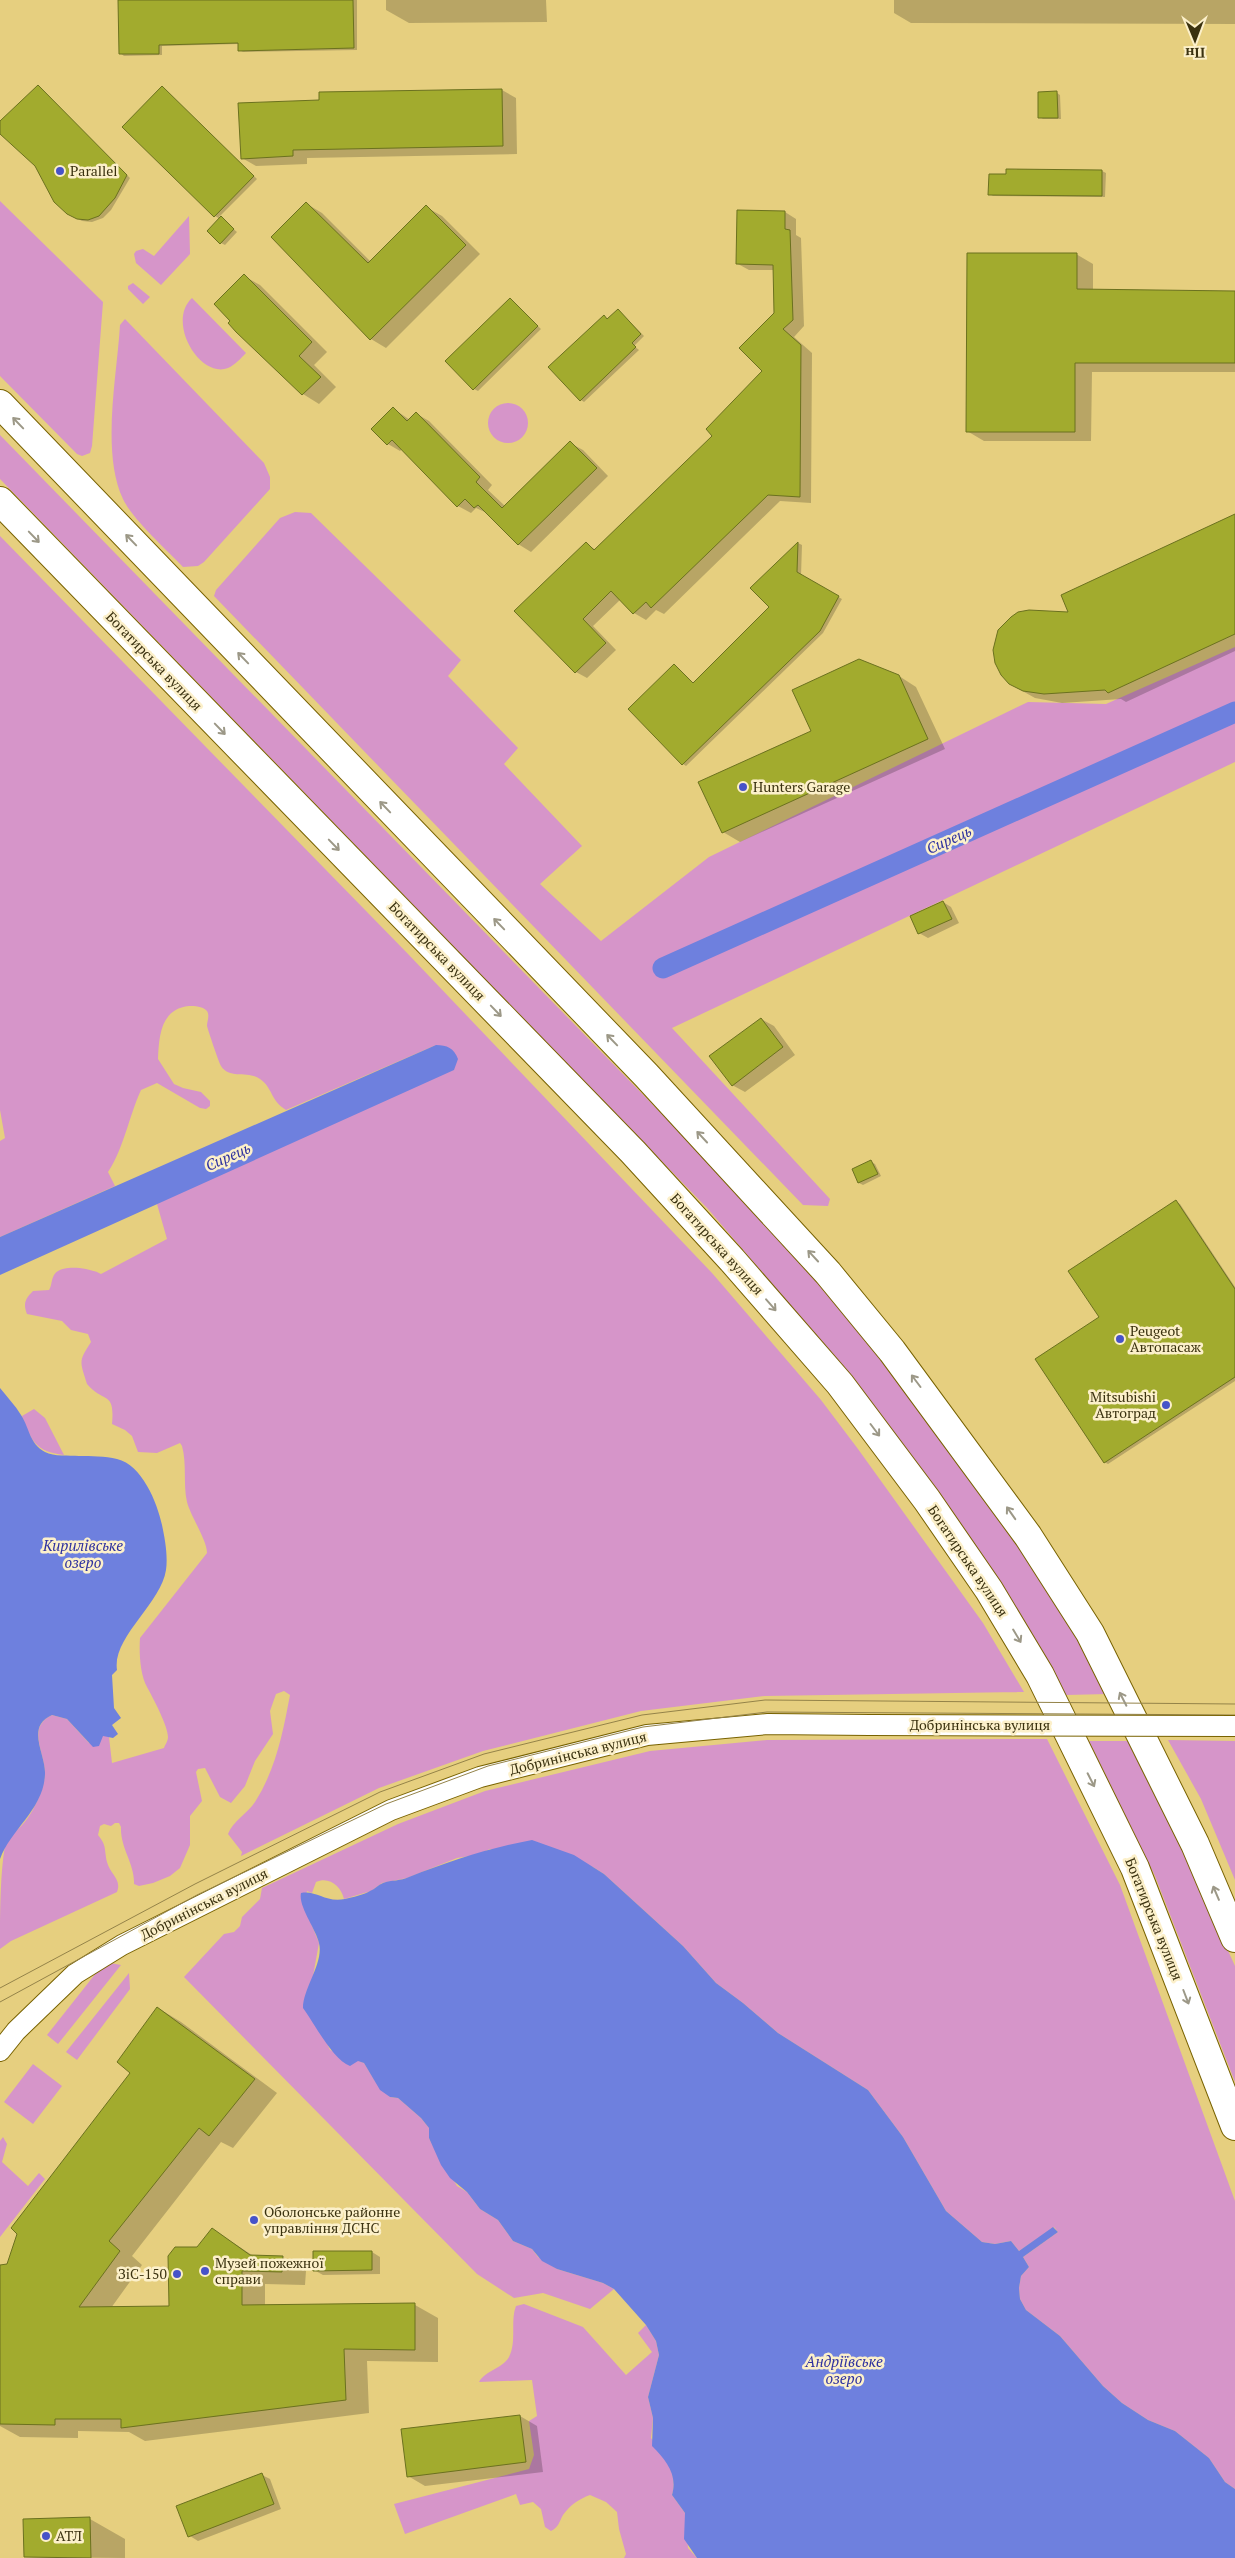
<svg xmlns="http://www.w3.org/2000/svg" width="1235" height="2558" viewBox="0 0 1235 2558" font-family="'PT Serif',serif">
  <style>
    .green { fill: #d695c9 }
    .water { fill: #6e80de }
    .shadow { fill: #0003 }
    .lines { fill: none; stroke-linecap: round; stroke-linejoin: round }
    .canal { stroke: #6e80de; stroke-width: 21 }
    .building { fill: #a2ab2e; stroke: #6b711f }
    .street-casing { stroke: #786200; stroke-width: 22 }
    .primary-casing { stroke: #786200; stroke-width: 30 }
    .street { stroke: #fff; stroke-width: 20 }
    .primary { stroke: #fff; stroke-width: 28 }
    .tram { stroke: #948349; stroke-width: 1 }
    .street-bridge-casing { stroke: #786200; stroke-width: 22; stroke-linecap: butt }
    .street-bridge { stroke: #fff; stroke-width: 20 }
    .oneway { stroke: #9c9887 }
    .poi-dot { fill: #4753c8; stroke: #fcf0ca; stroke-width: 2 }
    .labels { text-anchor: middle; stroke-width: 5; stroke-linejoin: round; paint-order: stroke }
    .poi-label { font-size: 14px; fill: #3a310f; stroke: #fcf0ca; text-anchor: start }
    .street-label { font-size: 14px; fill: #3a310f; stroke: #fcf0ca }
    .water-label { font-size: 15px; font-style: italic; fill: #2e319f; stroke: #fcf0ca }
  </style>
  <rect width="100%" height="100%" fill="#e6cf7f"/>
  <path class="green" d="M0,201L103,302L92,446L90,453L82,456L77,454L0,376Z
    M189,216L190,254L161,285L136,263L134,254L136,251L143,249L154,256Z
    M133,283L150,297L143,304L128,289V286Z
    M192,298L246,353C241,358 235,365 228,368C200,379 166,322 192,298Z
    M125,319L264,463L270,477V489L204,562L198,566L183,567C166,549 133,520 123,499C101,452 117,376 120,325Z
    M488 423a20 20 0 1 1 40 0a20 20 0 1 1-40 0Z
    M0,435L772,1227C806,1266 842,1304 874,1345C960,1456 1041,1571 1108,1694L1066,1695L999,1583L849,1374L708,1209L0,479Z
    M295,512L311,513L461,660L448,676L518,748L504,764L582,846L540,884L601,941L709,857L1028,702L1106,704L1235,647V762L672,1028L830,1199L828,1206L803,1205L214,596L216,590L280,518Z
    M0,536L409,955L712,1273L821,1400L858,1449L983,1623L1024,1692L765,1696L641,1711L483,1751L379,1788L241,1856L242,1852L228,1834C233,1821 248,1813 255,1802C276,1769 283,1732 290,1695L284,1691L276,1694L270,1711L273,1734L255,1761L245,1786L231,1803L220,1797L205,1768L198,1769L196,1772L202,1801L190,1816V1845L180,1868L170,1876L153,1883L139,1886L134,1884C135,1864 120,1848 121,1827L119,1823H115L111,1826L104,1824L100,1826L98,1835C107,1846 104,1849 107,1862C110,1874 122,1879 117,1892L11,1941L0,1949C0,1918 0,1874 5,1846C9,1835 20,1829 27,1819C35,1808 45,1787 45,1773C45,1753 26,1727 52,1715L67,1719L89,1743L103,1735L109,1737L112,1763L164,1748C165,1745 168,1741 168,1737C168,1726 153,1698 147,1687C140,1674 139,1653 140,1638L207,1553C207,1540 191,1517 187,1502C183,1484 187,1464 182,1446L180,1443L157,1453L138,1452L132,1436L125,1430L112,1424C115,1390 104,1404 87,1384C80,1361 78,1362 91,1342L88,1334L71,1330L62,1321L27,1314C23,1304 25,1299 33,1291L49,1290C52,1285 51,1280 54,1275C61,1263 91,1268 101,1274L167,1239L157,1204L436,1045L286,1110C270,1100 273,1088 260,1079C248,1070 230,1080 221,1066C219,1063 208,1030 207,1026C207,1021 210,1016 207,1011C202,1006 195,1006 189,1006C161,1009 159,1035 158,1059L174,1084L183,1088L201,1092L210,1101V1106L206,1109L200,1108L157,1083L141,1090C129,1116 124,1148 108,1172L115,1186L0,1237V1141L5,1138L0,1110Z
    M34,1409L45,1418L64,1455C35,1451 32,1442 22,1416Z
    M1047,1739L1120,1885L1235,2201V2489L1225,2482L1209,2458L1175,2431L1148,2420L1122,2403L1103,2386L1060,2336L1026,2310L1020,2299L1019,2288L1021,2276L1029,2267L1023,2257L1058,2232L1054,2227L1019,2251L1011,2241L995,2244L982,2242L946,2211L903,2137L868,2090L778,2033L743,2003L716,1983L683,1946L604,1874L593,1867L490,1849L476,1855L457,1858L407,1878L382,1883L371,1891L344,1899C341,1886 329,1876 316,1882L312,1893L307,1891L304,1906L319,1943L313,1976L325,2039L330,2050L364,2063L375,2081L390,2097L398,2098L421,2118L429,2128V2138L434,2148L457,2186L467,2192L480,2209L498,2220L513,2241L532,2249L538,2257L557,2269L603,2283L614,2289L590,2309L543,2293L514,2298L477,2274L184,1977L224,1934L234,1932L240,1926L242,1917L260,1899L262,1888L398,1824L485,1791L650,1751L767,1740Z
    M1168,1740L1235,1741V1880L1201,1799Z
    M1089,1741H1133L1235,1966V2082L1155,1876Z
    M110,1963L121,1965L58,2044L47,2035L100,1968Z
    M129,1973L130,1989L77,2060L66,2052Z
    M33,2064L62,2086L33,2124L4,2102Z
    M3,2137L7,2144L2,2162L28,2186L39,2173L45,2179L0,2237V2141Z
    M524,2304L583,2327L626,2375L652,2352L638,2333L646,2325L656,2341L659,2355L648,2397L653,2418L651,2438C663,2455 679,2474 672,2495L685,2513L688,2548L697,2558H624L626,2554L619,2529L617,2512L606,2502L590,2495C579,2499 570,2505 563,2515C559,2522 559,2527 551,2531L545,2527L541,2509L533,2502L520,2505L516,2494L405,2534L394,2504L529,2469L534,2455L529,2421L537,2416L532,2380L479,2382C486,2370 502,2369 509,2357C517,2341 510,2321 516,2306Z"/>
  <path class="water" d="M436,1045C447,1045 454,1048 458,1059L454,1070L0,1275V1237Z
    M0,1388C7,1397 15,1405 21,1415C30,1429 29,1443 45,1452C54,1457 69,1455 79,1456C91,1456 105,1456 117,1459C142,1465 157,1502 162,1525C165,1539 168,1556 166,1570C161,1604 112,1637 117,1670L112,1675L114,1708L121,1718L112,1725L118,1734L113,1738L103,1736L99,1746L93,1747L67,1719L52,1715C25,1727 46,1754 45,1774C44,1809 11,1829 0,1859Z
    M532,1840L574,1855L604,1874L683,1946L716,1983L743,2003L778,2033L868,2090L903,2137L946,2211L982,2242L995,2244L1011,2241L1019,2251L1053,2227L1058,2232L1023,2257L1029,2267L1021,2276L1019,2288L1020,2299L1026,2310L1060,2336L1103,2386L1122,2403L1148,2420L1175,2431L1209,2458L1225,2482L1235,2489V2558H697L684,2539L685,2513L672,2495C678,2475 666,2460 652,2446L653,2418L648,2397L659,2355L656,2341L646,2325L614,2289L603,2283L557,2269L542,2261L532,2249L513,2241L498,2220L480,2209L467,2192L450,2178L441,2165L429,2138V2128L421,2118L398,2098L390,2097L380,2090L364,2063L358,2061L350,2066C333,2060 314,2023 303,2008C303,1988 324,1963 319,1943C316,1929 298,1906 301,1893C317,1890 325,1903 345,1899C353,1897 363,1895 370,1891C375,1889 378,1885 383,1883C391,1880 401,1881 409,1877C450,1861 489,1848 532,1840Z"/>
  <path class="shadow" d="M120,0H357V50L243,52L239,50V44L162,46V55L124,56L120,53Z
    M386,0H546L547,22L409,23L386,10Z
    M894,0H1235V24L911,23L894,13Z
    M38,87L130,178L111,210L103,218L92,222L82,221L67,213L36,165L0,132V123Z
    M162,87L257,179L219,217L237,232L225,245L221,243L220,219L215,216Z
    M502,90L516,98L517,154L307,158V164L256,166L242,158Z
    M1057,93L1060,95L1061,119H1043L1040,117Z
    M1102,171L1106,173L1105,197L993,196L990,194Z
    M307,204L322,213L371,262L426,207L442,216L480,254L386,348L371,339Z
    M785,212L796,219V235L801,238L804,326L794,337L812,353L811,503L780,501L664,614L656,610L646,620L634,613L621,599L593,626L616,650L587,678L576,672L587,544L596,550L714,436L764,371L775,314L774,270H749L738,264Z
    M1076,254L1093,264V291L1235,292V372H1092L1091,441H984L967,431Z
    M244,276L260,285L327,352L314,365L336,387L319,404L303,394L237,331Z
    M510,299L541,329L478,391L474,389Z
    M618,310L644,336L634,346L639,350L584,402L581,400L604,316L608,319Z
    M394,409L410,420L417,414L429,421L492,485L488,490L505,506L570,443L583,450L608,476L531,552L518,544L489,514L476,508L471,513L458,506L402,449L400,451L388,444Z
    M1235,516V651L1126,702L1121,699L1062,703L1035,698L1017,688L1070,613Z
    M798,543L802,545L801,576L842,599L823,633L686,766L683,764L674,666L694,684L771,607L752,588Z
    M899,676L916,687L945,749L740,842L723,832L812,732Z
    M943,902L951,907L959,923L928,938L919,933Z
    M761,1019L774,1026L795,1055L745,1092L732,1085Z
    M871,1162L875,1164L881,1176L863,1185L859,1183L854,1170Z
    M1176,1202L1180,1204L1235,1287V1381L1108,1464L1104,1462L1100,1318Z
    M158,2008L181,2022L277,2093L233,2148L221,2142L132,2256L142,2265L111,2308L170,2307L198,2249L212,2229L255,2257L283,2258L306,2271L305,2285L265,2284V2306L415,2305L438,2318V2362L367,2361L369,2413L145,2441L129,2432L78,2431V2438L20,2437L0,2426V2266L8,2265L132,2073Z
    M372,2252L380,2257V2274L323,2275L314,2270Z
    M520,2416L537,2426L543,2472L425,2486L408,2476Z
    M262,2475L270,2479L281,2509L198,2541L190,2536Z
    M90,2519L125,2539V2558L25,2557Z"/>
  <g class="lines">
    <path class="canal" d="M663,968L1235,712"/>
  </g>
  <path class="building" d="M118,0H353L354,48L238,51V43L159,45V54H119Z
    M38,85L127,175L115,198L99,216L88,220L77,219L67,214L54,202L35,166L0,134V121Z
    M162,86L254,176L214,217L122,127Z
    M502,89L503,146L293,150V156L241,159L238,103L319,100V92Z
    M1057,91L1058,118H1038V92Z
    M1006,169L1102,170V196L988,195L989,174H1006Z
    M306,202L368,263L426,205L466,245L370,340L271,237Z
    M737,210L785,211V229L790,230L793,320L783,329L801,345L800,497L768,495L651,608L646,602L633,614L611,591L583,619L606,643L575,673L514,611L586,542L594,550L712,436L706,429L762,371L739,348L774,313L773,265L736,264Z
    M221,216L234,229L220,244L207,231Z
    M967,253H1077V289L1235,291V363H1075V432H966Z
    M244,274L312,342L299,356L321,377L302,395L236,332L228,323L230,321L214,304Z
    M510,298L538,326L473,390L445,361Z
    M618,309L641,334L632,343L636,347L580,401L548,367L604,315L607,319Z
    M393,407L407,421L416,412L480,477L476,482L502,508L570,441L597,468L518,545L478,505L474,508L465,499L457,507L392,440L387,445L371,429Z
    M1235,514V634L1108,693L1105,690L1044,694L1023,691L1009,684L1001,675L995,663L993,650L998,630L1011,617L1018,612L1029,610L1068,612L1061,595Z
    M798,542L797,572L839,596L820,631L682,765L628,709L674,664L693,683L769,607L750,588Z
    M859,659L899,675L928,739L722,833L698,782L811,731L792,690Z
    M943,901L952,919L918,934L910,916Z
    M761,1018L783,1047L732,1086L709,1056Z
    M871,1160L878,1174L858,1183L852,1169Z
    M1176,1200L1235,1289V1377L1104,1463L1035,1359L1099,1317L1068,1271Z
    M157,2007L255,2079L209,2136L199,2128L109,2241L120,2251L79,2307L169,2306L168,2256L175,2247H197L212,2228L250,2255L283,2256L282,2272L242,2271V2305L415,2303V2350L344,2349L346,2400L121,2428V2419H55V2425L0,2424V2265L7,2264L17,2234L11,2228L130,2073L117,2062Z
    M313,2251H372V2270L313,2271Z
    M520,2415L526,2462L407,2477L401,2429Z
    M262,2473L274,2504L188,2537L176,2506Z
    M90,2517L91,2558L24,2557L23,2519Z"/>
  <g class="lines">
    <g class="street-casing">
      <path id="street" d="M0,2051L16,2031L75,1974L122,1945L391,1810L480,1777L647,1735L768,1724L870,1725"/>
    </g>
    <g class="primary-casing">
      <path id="primary" d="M0,404L646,1075L828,1273L892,1351L1028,1536L1090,1633L1195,1844L1235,1938
        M0,501L633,1152L732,1260L840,1384L927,1500L989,1590L1040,1675L1135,1868L1235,2126"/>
    </g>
    <use href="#street" class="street"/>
    <use href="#primary" class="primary"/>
    <path class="tram" d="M0,1988L195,1884L380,1792L484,1754L642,1715L765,1700L1235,1704
      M0,2002L197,1895L386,1804L488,1766L643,1727L767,1712L1235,1715"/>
    <g class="street-bridge-casing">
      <path id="street-bridge" d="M870,1725L1235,1726"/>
    </g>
    <use href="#street-bridge" class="street-bridge"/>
  </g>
  <defs><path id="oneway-shaft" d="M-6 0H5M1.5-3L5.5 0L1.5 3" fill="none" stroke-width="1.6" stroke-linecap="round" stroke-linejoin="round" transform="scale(1.25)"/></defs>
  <g class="oneway">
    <use href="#oneway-shaft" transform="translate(18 423) rotate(-134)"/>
    <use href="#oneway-shaft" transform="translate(34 537) rotate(46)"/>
    <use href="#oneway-shaft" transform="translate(131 540) rotate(-134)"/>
    <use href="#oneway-shaft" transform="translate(243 658) rotate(-134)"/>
    <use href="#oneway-shaft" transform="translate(220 729) rotate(46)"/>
    <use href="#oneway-shaft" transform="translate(385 807) rotate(-134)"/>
    <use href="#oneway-shaft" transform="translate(334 845) rotate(46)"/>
    <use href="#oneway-shaft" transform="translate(499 924) rotate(-134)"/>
    <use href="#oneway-shaft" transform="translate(496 1011) rotate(46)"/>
    <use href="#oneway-shaft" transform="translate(612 1040) rotate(-134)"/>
    <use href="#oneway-shaft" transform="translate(702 1137) rotate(-133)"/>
    <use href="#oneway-shaft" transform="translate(813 1256) rotate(-133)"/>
    <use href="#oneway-shaft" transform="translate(771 1305) rotate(49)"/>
    <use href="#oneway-shaft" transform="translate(916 1381) rotate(-127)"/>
    <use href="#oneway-shaft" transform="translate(875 1430) rotate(53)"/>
    <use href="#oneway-shaft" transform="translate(1011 1513) rotate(-125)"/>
    <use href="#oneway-shaft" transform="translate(1017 1636) rotate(59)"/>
    <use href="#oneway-shaft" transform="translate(1123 1699) rotate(-117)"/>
    <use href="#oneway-shaft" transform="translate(1091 1780) rotate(63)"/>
    <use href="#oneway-shaft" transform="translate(1216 1893) rotate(-113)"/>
    <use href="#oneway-shaft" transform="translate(1186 1997) rotate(69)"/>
  </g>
  <g class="poi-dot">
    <circle cx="60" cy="171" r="5"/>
    <circle cx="743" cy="787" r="5"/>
    <circle cx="1120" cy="1339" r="5"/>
    <circle cx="1166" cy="1405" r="5"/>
    <circle cx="254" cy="2220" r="5"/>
    <circle cx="205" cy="2271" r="5"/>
    <circle cx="177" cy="2274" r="5"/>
    <circle cx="46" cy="2536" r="5"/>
  </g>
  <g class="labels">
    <g class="poi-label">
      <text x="70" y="176">Parallel</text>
      <text x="753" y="792">Hunters Garage</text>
      <text x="1130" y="1336">Peugeot<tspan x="1130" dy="16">Автопасаж</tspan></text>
      <text x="1156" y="1402" text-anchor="end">Mitsubishi<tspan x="1156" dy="16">Автоград</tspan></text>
      <text x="264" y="2217">Оболонське районне<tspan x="264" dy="16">управління ДСНС</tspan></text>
      <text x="215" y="2268">Музей пожежної<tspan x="215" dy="16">справи</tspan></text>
      <text x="167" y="2279" text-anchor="end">ЗіС-150</text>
      <text x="56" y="2541">АТЛ</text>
    </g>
    <g class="street-label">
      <text transform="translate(154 661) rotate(46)" y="5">Богатирська вулиця</text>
      <text transform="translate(437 951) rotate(46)" y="5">Богатирська вулиця</text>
      <text transform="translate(717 1244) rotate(48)" y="5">Богатирська вулиця</text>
      <text transform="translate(968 1561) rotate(56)" y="5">Богатирська вулиця</text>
      <text x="980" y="1730">Добринінська вулиця</text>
      <text transform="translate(578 1753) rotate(-14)" y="5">Добринінська вулиця</text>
      <text transform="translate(204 1904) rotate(-27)" y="5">Добринінська вулиця</text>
      <text transform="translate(1154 1919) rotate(68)" y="5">Богатирська вулиця</text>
    </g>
    <g class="water-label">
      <text transform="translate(949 840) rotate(-24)" y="5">Сирець</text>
      <text transform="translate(228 1157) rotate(-24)" y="5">Сирець</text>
      <text x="83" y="1551">Кирилівське<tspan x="83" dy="17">озеро</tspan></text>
      <text x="844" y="2367">Андріївське<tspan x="844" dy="17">озеро</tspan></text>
    </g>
  </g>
  <g transform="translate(1195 40) rotate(179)" stroke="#fcf0ca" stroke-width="4" paint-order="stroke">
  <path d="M0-4L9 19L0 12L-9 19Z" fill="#3a310f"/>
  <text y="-8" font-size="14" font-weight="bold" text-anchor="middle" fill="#3a310f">Пн</text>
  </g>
</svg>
